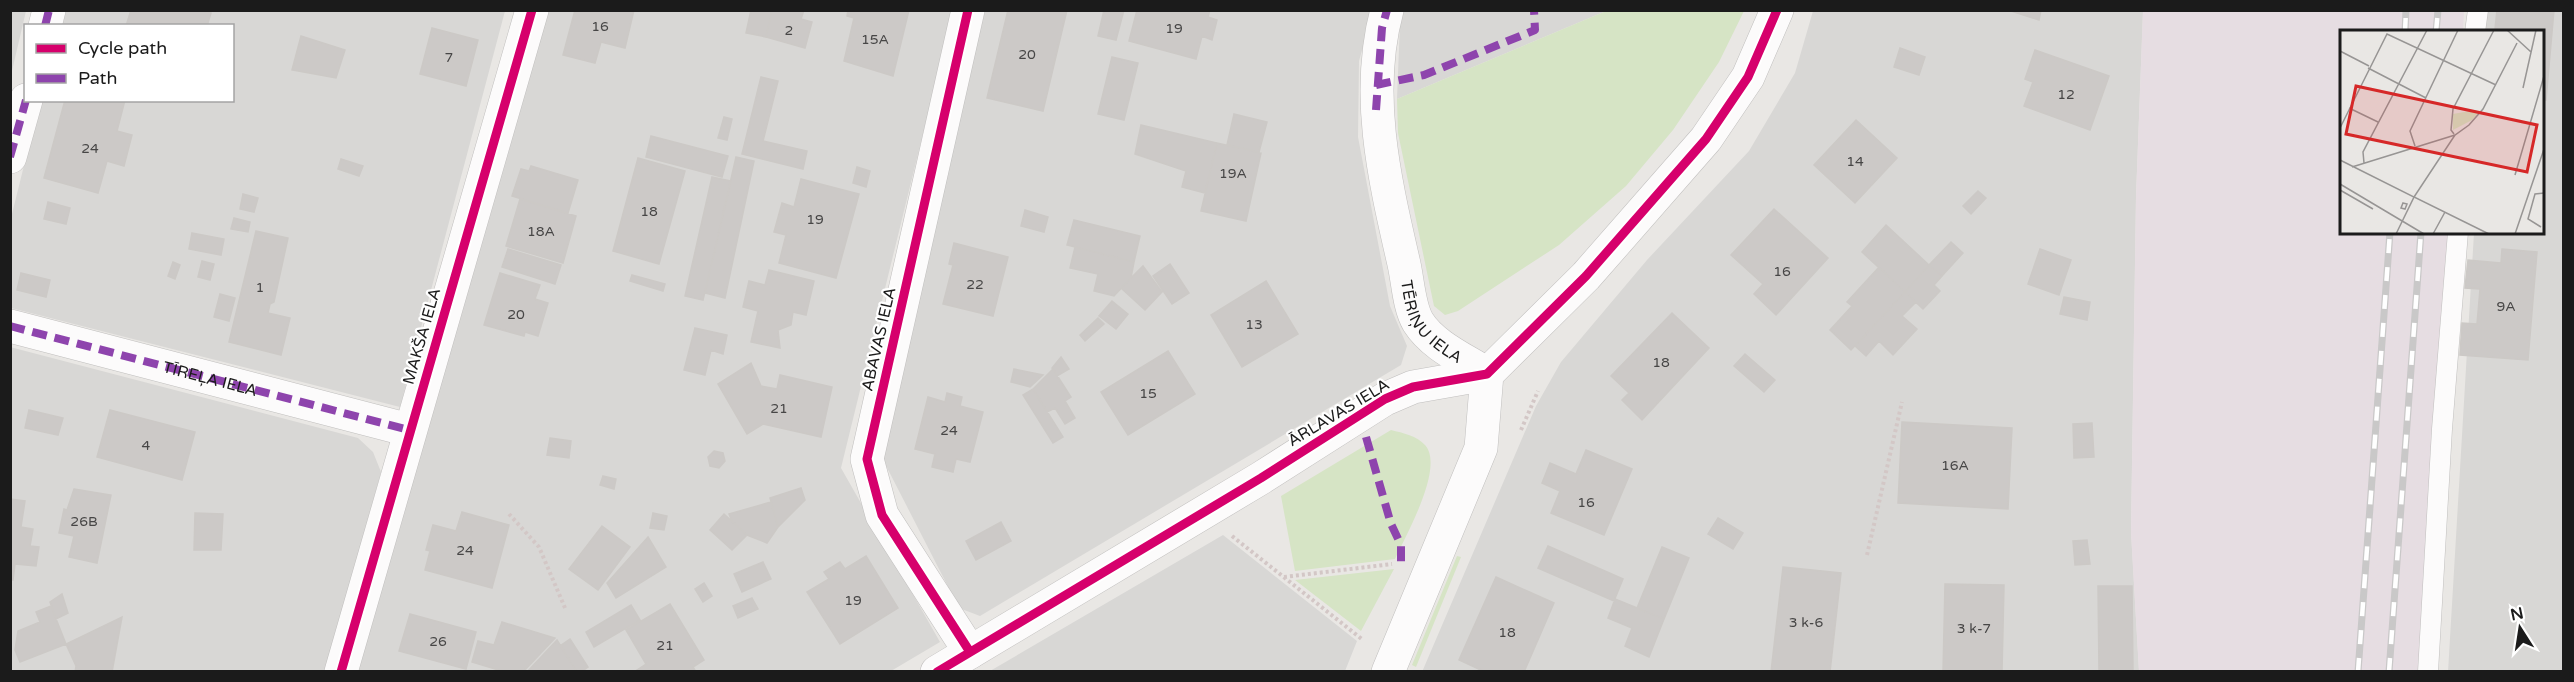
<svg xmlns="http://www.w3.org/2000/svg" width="2574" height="682" viewBox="0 0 2574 682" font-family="'Varela Round',sans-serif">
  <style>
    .residential { fill: #d8d7d5 }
    .industrial { fill: #e6dde2 }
    .grass { fill: #d6e4c5 }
    .building { fill: #ccc9c7; stroke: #ccc9c6; stroke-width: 1.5 }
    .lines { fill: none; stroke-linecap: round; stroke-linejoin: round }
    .service-casing { stroke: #c0bfbe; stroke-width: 21 }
    .minor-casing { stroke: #c0bfbe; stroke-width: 34 }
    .tertiary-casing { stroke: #c0bfbe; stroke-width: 34 }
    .path { stroke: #d3c7c6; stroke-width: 4; stroke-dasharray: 3 3; stroke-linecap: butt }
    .service { stroke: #fcfbfb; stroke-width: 20 }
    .minor { stroke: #fcfbfb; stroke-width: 33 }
    .tertiary { stroke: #fcfbfb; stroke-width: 33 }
    .rail-casing { stroke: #c9c8c8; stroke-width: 7 }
    .rail { stroke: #fff; stroke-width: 4.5; stroke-dasharray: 14; stroke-linecap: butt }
    .quiet { stroke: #8e44ad; stroke-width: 8; stroke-dasharray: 15 8; stroke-linecap: butt }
    .cycleway-casing { stroke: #fff; stroke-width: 13 }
    .cycleway { stroke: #d6006c; stroke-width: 9 }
    .labels { text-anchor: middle; stroke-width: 4.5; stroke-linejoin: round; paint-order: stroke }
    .number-label { font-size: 14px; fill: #474646 }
    .street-label { font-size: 16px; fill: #1b1b1b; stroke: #fff }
    .inset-road { fill: none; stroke: #979594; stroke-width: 1.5 }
    .view { fill: #d62828; fill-opacity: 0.15; stroke: #d62828; stroke-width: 3 }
    .inset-edge { fill: none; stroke: #1b1b1b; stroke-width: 3 }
  </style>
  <rect width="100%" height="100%" fill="#e9e7e4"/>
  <path class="residential" d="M11,10L26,11L11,75L10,11Z
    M63,11H505L400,407L11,308V218L40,101L232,100V26L59,25Z
    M541,11H953L841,468L940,642L891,671L355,672Z
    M985,11H1373L1359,61L1358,137L1390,306L1407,346L1401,365L980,616L959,608L879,452Z
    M1404,11H1606L1397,99L1400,23Z
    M1813,11H2143L2136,197L2131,532L2139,671L1422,672L1536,406L1561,362L1647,260L1749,151L1795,73Z
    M2487,11H2563V671L2448,672L2474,233L2542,232V32L2485,31Z
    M10,347L358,438L373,452L381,472L326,671H11Z
    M1223,535L1357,641L1345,671H990Z"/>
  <path class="industrial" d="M2143,11H2464L2463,31L2342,32V232L2449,233L2419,671L2139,672L2131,532L2136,197Z"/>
  <path class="grass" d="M1606,11H1744L1719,62L1673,130L1626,186L1559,245L1458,311L1445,315L1434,306L1398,133L1397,99Z
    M1391,430C1403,433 1417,436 1425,445C1445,467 1406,535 1395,559L1295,571L1281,496Z
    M1457,556L1461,557L1416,667L1412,665Z
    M1394,569L1361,631L1295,580Z"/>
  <path class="building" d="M131,10H199L211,13L207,26H126Z
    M575,10H634L625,48L601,42L595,63L563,55Z
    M751,10H772L766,37L746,33Z
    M772,10H804L801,19L812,22L805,48L766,37Z
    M848,10H909L893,76L844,61L854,18L847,16Z
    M1008,10H1067L1043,111L987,98Z
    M1104,10H1124L1116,40L1098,36Z
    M1137,10H1210L1208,17L1217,20L1212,40L1202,36L1196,59L1129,41Z
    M2008,10H2041L2039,20Z
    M2497,10H2554L2546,100H2542V32H2501L2502,29H2495Z
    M432,28L478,40L466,86L420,74Z
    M301,36L345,50L336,78L292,70Z
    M1900,48L1925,57L1919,75L1894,67Z
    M2035,50L2109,76L2090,130L2024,106L2033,82L2025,79Z
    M1112,57L1138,63L1124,120L1098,114Z
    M761,77L778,81L763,141L807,151L803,169L742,154Z
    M65,100H125L117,131L132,135L124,166L107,161L98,193L44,178Z
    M1234,114L1267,122L1259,152L1227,145Z
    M724,117L732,119L727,140L718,138Z
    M1856,120L1897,158L1855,203L1814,165Z
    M1141,125L1217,143L1205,193L1182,187L1186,171L1135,154Z
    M651,136L728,156L722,177L646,157Z
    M1217,143L1261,153L1246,221L1201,211Z
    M736,157L754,161L725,298L705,293Z
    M638,158L685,171L659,264L613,251Z
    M341,159L363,166L359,176L338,169Z
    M531,166L578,180L568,213L512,196L521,169L529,171Z
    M857,167L870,171L866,187L853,183Z
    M712,177L731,181L703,300L685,296Z
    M801,179L859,194L836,278L779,263L786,235L774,232L782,203L794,207Z
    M1978,191L1986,198L1971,214L1963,206Z
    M243,194L258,198L254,212L240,209Z
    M520,199L576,216L563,263L506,246Z
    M48,202L70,208L66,224L44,219Z
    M1774,209L1828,258L1776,315L1754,294L1763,284L1731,255Z
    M1025,210L1048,217L1044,232L1021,226Z
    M234,218L250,222L248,232L231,229Z
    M1074,220L1140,236L1134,262L1067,245Z
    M1886,225L1929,265L1905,292L1862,252Z
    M256,231L288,238L274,302L270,304L268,313L290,318L281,355L229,342Z
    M192,233L224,239L221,255L189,249Z
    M1951,242L1963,253L1942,276L1929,265Z
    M954,243L1008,257L993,316L943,304L953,265L949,264Z
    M1075,247L1134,262L1131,278L1114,296L1094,291L1098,274L1070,268Z
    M508,249L561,265L555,284L502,267Z
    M2040,249L2071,260L2059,295L2028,284Z
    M2502,249L2537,252L2528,360L2460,355L2462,323L2477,324L2480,289L2465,288L2468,260L2501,263Z
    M202,261L214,264L210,280L198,277Z
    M173,262L180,265L175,279L168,276Z
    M1170,264L1189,293L1172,304L1153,276Z
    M1929,265L1942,276L1934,285L1940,291L1923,309L1905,292Z
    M1143,266L1162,292L1145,310L1121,288Z
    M1879,267L1905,292L1851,350L1830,330L1852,306L1847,302Z
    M769,270L814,281L806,315L793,312L791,325L778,330L780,348L751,342L758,311L743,307L749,281L765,285Z
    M21,273L50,280L46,297L17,290Z
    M500,273L540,285L535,299L548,303L538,336L525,332L524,336L484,325Z
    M632,275L665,284L663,291L630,281Z
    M1266,281L1298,334L1242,367L1211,315Z
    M1905,292L1916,302L1902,316L1917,329L1893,355L1879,341L1866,356L1855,346Z
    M220,294L235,298L229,321L214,317Z
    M2064,297L2090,302L2087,320L2060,314Z
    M1112,301L1128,314L1116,329L1099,316Z
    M1672,313L1709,348L1642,420L1622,400L1629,393L1611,376Z
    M1098,318L1104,324L1085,341L1080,335Z
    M695,328L727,335L723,354L711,350L705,375L684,370Z
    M1168,351L1195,394L1128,435L1101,392Z
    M1745,354L1775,380L1764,392L1734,366Z
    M1061,357L1069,369L1057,376L1052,368Z
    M751,363L761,386L777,389L780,375L832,387L821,437L763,424L747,434L718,384Z
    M1014,369L1043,375L1030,387L1011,382Z
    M1053,369L1071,397L1065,401L1075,418L1065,424L1055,408L1047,412L1033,389Z
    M1033,389L1063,437L1053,443L1023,395Z
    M947,393L962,397L960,406L983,412L970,462L956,459L953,472L932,467L935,454L915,449L928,397L945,402Z
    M29,410L63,418L58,435L25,428Z
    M110,410L195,432L182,480L97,457Z
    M1902,422L2012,428L2008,509L1898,503Z
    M2092,423L2094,457L2074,458L2073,424Z
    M550,438L571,441L569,458L547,455Z
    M1586,450L1632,469L1604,535L1551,513L1560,491L1542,483L1550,463L1576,474Z
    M714,451L723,453L725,461L719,468L710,466L708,457Z
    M603,476L616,479L614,489L600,485Z
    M801,488L805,500L778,527L770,498Z
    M74,489L111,495L97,563L69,557L74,536L59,533L64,509L67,510Z
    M10,499L25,501L21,527L33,529L30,546L39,547L36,566L15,564L13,580H10Z
    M771,502L778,527L767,543L747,535L732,521L729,514Z
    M462,512L509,525L492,588L425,570L430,551L426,550L433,525L456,531Z
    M195,513L223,514L221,550H194Z
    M653,513L667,516L664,530L650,528Z
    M724,514L747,535L732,550L710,530Z
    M1718,518L1743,533L1733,549L1708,534Z
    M1001,522L1011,541L976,560L966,541Z
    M602,526L630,547L598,590L569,569Z
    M648,537L666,567L616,598L607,583Z
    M2087,540L2090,564L2075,565L2073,541Z
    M1548,546L1623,579L1614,601L1538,568Z
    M1662,547L1689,558L1664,619L1637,608Z
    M866,556L898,608L840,644L807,592L829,579L824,572L840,562L845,569Z
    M763,562L771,579L742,592L734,574Z
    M1783,567L1841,573L1830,672H1771Z
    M1496,577L1554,603L1524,672H1485L1459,660Z
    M704,583L712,596L703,602L695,589Z
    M1945,584L2004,585L2002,672H1943Z
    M2098,586H2132L2133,672H2099Z
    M62,594L68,613L56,619L50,602Z
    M752,598L758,609L738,618L733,606Z
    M1615,599L1664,619L1649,657L1625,646L1632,628L1608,618Z
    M670,604L704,660L693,667L696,672H634L646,664L626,630Z
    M631,605L640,620L594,647L586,632Z
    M51,606L66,644L20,662L15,650L18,631L40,622L36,612Z
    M410,614L476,632L466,669L399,651Z
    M122,617L112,672H75L76,666L66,644Z
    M502,622L555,638L523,672H505L472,662L478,641L494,645Z
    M570,639L588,667L581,672H577L560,646Z
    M557,640L577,672H527Z"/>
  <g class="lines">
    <g class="service-casing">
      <path id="service" d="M2475,32L2478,10
        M2428,672L2442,429L2458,232"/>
    </g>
    <g class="minor-casing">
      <g id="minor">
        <path d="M968,10L867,459L882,515L970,652"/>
        <path id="s1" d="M1387,10C1364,95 1385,181 1404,264C1408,282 1409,307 1418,322C1433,346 1464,359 1487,374"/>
        <path d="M45,26L49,10"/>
        <path d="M10,157L26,100"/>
        <path d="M10,326L409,430"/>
        <path d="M341,672L532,10"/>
        <path d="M937,672L1261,478L1385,399L1413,387L1487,374"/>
      </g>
    </g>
    <g class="tertiary-casing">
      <path id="tertiary" d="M1388,672L1481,448L1487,374L1586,276L1706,139L1748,77L1777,10"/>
    </g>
    <path class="path" d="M1521,430L1538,391
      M509,514L539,547L565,608
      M1232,536L1363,640
      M1867,555L1902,402
      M1284,577L1392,564"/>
    <use href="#service" class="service"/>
    <use href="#minor" class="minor"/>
    <use href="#tertiary" class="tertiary"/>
    <g class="rail-casing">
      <path id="rail" d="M2405,32L2406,10
        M2436,32L2438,10
        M2358,672L2390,232
        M2389,672L2421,232"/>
    </g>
    <use href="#rail" class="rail"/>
    <g class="quiet">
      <path d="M45,26L49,10"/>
      <path d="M1376,85L1424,75L1535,30L1534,10"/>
      <path d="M1376,110L1382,28L1387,10"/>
      <path d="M10,157L26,100"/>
      <path id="s2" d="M10,326L409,430"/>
      <path d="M1366,437L1391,524L1401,545V563"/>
    </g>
    <g class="cycleway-casing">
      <path id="cycleway" d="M968,10L867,459L882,515L970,652
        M341,672L532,10
        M937,672L1261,478L1385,399L1413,387L1487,374L1586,276L1706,139L1748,77L1777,10"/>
    </g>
    <use href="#cycleway" class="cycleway"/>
  </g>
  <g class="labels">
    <g class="number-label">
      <text x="600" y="31">16</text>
      <text x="1174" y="33">19</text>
      <text x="789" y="35">2</text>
      <text x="875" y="44">15A</text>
      <text x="1027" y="59">20</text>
      <text x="449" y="62">7</text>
      <text x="2066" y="99">12</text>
      <text x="90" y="153">24</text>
      <text x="1855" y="166">14</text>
      <text x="1233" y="178">19A</text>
      <text x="649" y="216">18</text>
      <text x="815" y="224">19</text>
      <text x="541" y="236">18A</text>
      <text x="1782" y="276">16</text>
      <text x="975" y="289">22</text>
      <text x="260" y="292">1</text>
      <text x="2506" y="311">9A</text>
      <text x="516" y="319">20</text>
      <text x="1254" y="329">13</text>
      <text x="1661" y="367">18</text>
      <text x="1148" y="398">15</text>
      <text x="779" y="413">21</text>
      <text x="949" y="435">24</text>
      <text x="146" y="450">4</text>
      <text x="1955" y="470">16A</text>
      <text x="1586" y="507">16</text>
      <text x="84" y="526">26B</text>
      <text x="465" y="555">24</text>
      <text x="853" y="605">19</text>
      <text x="1806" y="627">3 k-6</text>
      <text x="1974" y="633">3 k-7</text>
      <text x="1507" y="637">18</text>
      <text x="438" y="646">26</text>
      <text x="665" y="650">21</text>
    </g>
    <g class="street-label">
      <text dy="6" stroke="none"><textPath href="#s1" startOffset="324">TĒRIŅU IELA</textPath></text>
      <text transform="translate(421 336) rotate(-74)" y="6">MAKŠA IELA</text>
      <text transform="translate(878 339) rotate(-77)" y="6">ABAVAS IELA</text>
      <text dy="6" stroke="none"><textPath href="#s2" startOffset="207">TĪREĻA IELA</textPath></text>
      <text transform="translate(1338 412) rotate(-31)" y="6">ĀRLAVAS IELA</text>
    </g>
  </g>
  <g transform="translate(2340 30)">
    <rect width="204" height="204" fill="#e9e7e4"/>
    <path d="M135,80L139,82L132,90L113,100V84Z" fill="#d6e4c5"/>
    <path class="inset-road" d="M167,0L191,22M0,21L29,36M28,38L86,68M183,58L196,0M9,78L38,92M0,98L47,4L156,55M114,104L111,100L113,79L154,0M115,105L74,167L149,204M75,116L70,101L118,0M0,130L74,167L56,204M24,133L23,122L87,0M12,137L115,105L129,95L143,79L177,13M175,145L204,46M0,154L84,204M0,160L33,179M63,173L67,174L65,179L61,178ZM201,197L188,189L195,164L204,163M93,204L105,182M175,204L204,119"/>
    <path class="view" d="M16,56L197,95L187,142L6,104Z"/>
    <rect width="204" height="204" class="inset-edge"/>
  </g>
  <rect width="2574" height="682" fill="none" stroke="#1b1b1b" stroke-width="24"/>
  <rect x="24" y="24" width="210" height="78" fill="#ffffff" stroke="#a4a4a4" stroke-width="1.5"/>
  <rect x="36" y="44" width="30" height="9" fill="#d6006c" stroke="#a4a4a4" stroke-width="1.5"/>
  <text x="78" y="54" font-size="18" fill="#1b1b1b">Cycle path</text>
  <rect x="36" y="74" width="30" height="9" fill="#8e44ad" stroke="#a4a4a4" stroke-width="1.5"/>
  <text x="78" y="84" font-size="18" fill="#1b1b1b">Path</text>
  <g transform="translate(2520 628) rotate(348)" stroke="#ffffff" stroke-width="4.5" paint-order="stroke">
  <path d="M0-4.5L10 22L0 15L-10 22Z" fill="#1b1b1b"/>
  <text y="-9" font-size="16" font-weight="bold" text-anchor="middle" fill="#1b1b1b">N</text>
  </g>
</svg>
